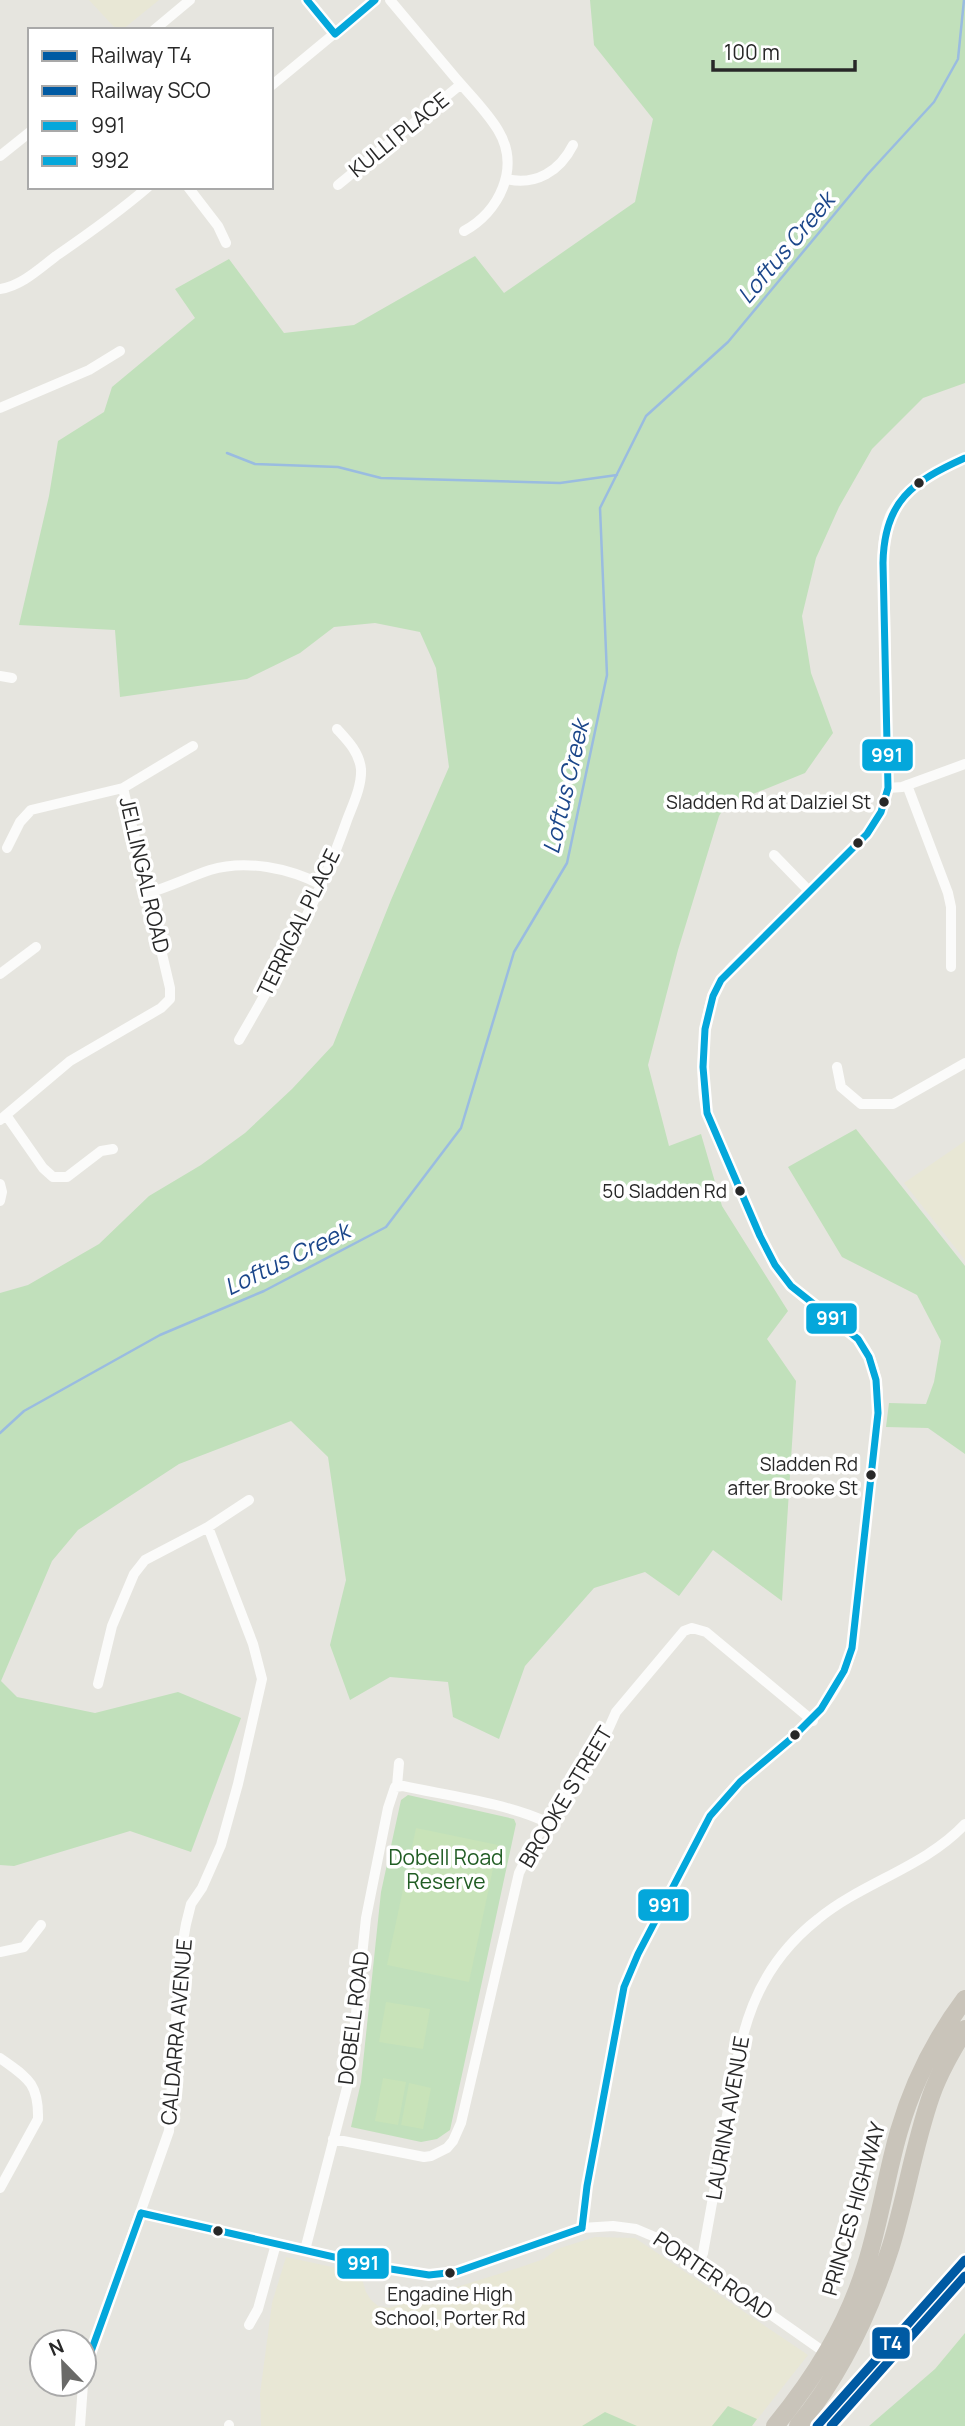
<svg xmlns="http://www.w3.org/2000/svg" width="965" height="2426" viewBox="0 0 965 2426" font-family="Manrope,sans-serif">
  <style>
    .education { fill: #e8e7d5 }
    .green { fill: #c1e0bb }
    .pitch { fill: #c8e3b9 }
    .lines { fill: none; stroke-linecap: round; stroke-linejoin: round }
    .stream { stroke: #9abce0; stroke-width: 2.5 }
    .minor { stroke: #fbfbfa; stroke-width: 10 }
    .highway { stroke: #c9c4ba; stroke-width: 18 }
    .bus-1-casing { stroke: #fff; stroke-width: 12 }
    .bus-2-casing { stroke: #fff; stroke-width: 12 }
    .bus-1 { stroke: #04a7db; stroke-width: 7 }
    .bus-2 { stroke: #04a7db; stroke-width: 7 }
    .rail-1-casing { stroke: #fff; stroke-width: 14 }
    .rail-2-casing { stroke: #fff; stroke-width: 14 }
    .rail-1 { stroke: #005aa3; stroke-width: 9 }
    .rail-2 { stroke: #005aa3; stroke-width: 9 }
    .bus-dot { fill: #282828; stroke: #fff; stroke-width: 2.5 }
    .labels { text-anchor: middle; stroke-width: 7; stroke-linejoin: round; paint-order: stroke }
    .bus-label { font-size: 19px; fill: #282828; stroke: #fff; text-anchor: end }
    .street-label { font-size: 21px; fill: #282828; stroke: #fff }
    .park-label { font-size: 21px; fill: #215d24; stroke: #fff }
    .water-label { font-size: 23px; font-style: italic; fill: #1b468a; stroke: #fff }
    .line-badge { stroke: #fff; stroke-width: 2.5 }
    .badge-label { font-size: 19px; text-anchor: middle; font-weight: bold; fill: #fff }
  </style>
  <rect width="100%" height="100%" fill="#e6e5df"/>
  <path class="education" d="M89,0H159L122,30H117Z
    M965,1141V1260L904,1183Z
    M595,2237L635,2238L808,2355L752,2426H261L260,2394L272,2303L286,2257L360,2273L366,2292L371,2300L378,2306L389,2308L518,2268L544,2259L557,2249Z"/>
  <path class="green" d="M590,0H965V383L923,398L872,449L839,507L816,558L802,616L811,673L833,733L805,773L726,805L719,816L678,950L648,1065L669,1146L701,1134L722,1206L788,1311L767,1339L796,1381L782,1601L713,1550L679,1596L645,1572L594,1588L525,1666L499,1739L453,1717L448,1682L390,1677L350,1700L330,1645L346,1580L328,1457L291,1421L179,1464L78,1530L52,1561L1,1681L17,1697L95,1713L178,1692L241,1718L191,1852L130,1831L14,1866L0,1865V1293L28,1285L99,1244L149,1196L201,1165L245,1133L292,1089L333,1045L391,900L449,767L436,668L420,632L375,623L334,627L300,653L247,679L120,697L115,630L19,625L49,496L58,441L104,412L112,387L195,318L175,289L229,259L284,333L354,325L475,256L504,293L635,202L653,119L594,45Z
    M856,1129L965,1266V1454L928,1428L886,1427L889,1403L926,1404L934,1382L941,1341L917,1295L842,1257L788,1167Z
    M408,1795L514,1819L516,1824L450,2130L437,2139L421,2142L351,2127L361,2082L381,1892L401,1800Z
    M965,2333V2426H869L935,2369Z
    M728,2406L757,2419L752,2426H712Z
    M605,2412L637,2426H582Z"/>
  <path class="pitch" d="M416,1828L498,1845L469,1982L387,1965Z
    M386,2002L430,2009L423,2049L379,2042Z
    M383,2078L406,2082L398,2125L375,2121Z
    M409,2083L431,2088L423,2129L401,2125Z"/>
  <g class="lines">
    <path class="stream" d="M227,453L255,464L338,467L381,478L560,483L617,475
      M0,1433L24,1411L160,1335L264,1291L386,1227L461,1128L514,952L567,863L607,675L600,508L646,416L728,342L867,175L934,102L958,59L964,0"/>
    <path class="minor" d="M307,0L335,34
      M390,0C411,25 432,50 453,75C468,93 486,110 498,130C521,168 499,212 464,231
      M154,30L190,0
      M271,86L375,0
      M0,156L30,132
      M506,179C536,186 560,171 573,145
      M338,185L460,85
      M188,187L218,226L226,243
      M0,289C21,286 39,269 56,256C88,234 119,212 148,187
      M0,408L89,370L120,351
      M0,676L12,678
      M907,785L948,893L951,907V967
      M888,788L902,787L965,764
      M7,848L20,822L31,810L123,788
      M774,855L809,891
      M148,893C169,887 189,877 210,870C246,859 289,868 322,885
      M0,974L36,947
      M239,1040C280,969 320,898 347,820C353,804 362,786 361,769C359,752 348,741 337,729
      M837,1067L841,1087L861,1104H893L965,1063
      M6,1115L43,1168L53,1177H67L101,1151L113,1149
      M0,1120L70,1061L161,1008L170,999V988L123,788L193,746
      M0,1184L2,1192L0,1201
      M98,1684L112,1626L134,1574L145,1560L208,1527L249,1500
      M397,1786L399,1763
      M0,1952L24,1947L41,1925
      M0,2058C26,2077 39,2082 38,2119L0,2188
      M333,2139L424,2157L431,2156L447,2148L453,2141L461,2123L519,1873L538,1835L566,1799L599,1750L616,1712L684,1631L692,1628L706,1632L813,1721
      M141,2213L378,2267L429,2275L456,2272L582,2228L613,2226L636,2229L669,2243L827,2354
      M582,2228L587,2186L624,1987L638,1954L702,1829C713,1812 725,1796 740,1782C787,1739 835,1715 852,1648L878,1413C882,1312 816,1331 775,1265C763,1246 756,1226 747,1207C734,1176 720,1145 707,1113C699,1084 702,1011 718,984C722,978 727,972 732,967L867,834L881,812L888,788C887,729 886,670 885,611C884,582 878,544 890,516C902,489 939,469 965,458
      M305,2250L349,2080L366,1918L388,1808L395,1787L403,1786C444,1795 510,1804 546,1822
      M698,2263L703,2253C711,2209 719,2165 726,2121C740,2040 748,1974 818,1919C863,1882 925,1867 965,1824
      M249,2325L258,2309L276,2244
      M84,2378L89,2357L169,2131L180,1958L186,1924L191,1904L202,1888L221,1845L238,1784L262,1679L253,1644L208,1527
      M229,2425V2426
      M80,2426L83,2384"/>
    <path class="highway" d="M775,2426C815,2377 847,2326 866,2265C880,2221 886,2176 899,2131C913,2083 935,2039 965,1999
      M798,2426C842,2373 870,2312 891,2246C906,2197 914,2145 931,2096C939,2073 952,2051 965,2029"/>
    <g class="bus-1-casing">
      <path id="bus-1" d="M141,2213L378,2267L429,2275L456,2272L582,2228
        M582,2228L587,2186L624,1987L638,1954L710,1816L740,1782L792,1738L821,1709L844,1671L852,1648L878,1413L876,1380L869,1357L858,1339L791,1286L775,1265L760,1236L707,1113L703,1067L705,1029L713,996L721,980L867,834L881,812L888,788L883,563C884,501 912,482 965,458
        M84,2378L89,2357L141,2213"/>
    </g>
    <g class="bus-2-casing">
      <path id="bus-2" d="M307,0L335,34L375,0"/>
    </g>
    <use href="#bus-1" class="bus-1"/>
    <use href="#bus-2" class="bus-2"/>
    <g class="rail-1-casing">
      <path id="rail-1" d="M817,2426L965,2260"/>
    </g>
    <g class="rail-2-casing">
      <path id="rail-2" d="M831,2426L965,2276"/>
    </g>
    <use href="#rail-1" class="rail-1"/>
    <use href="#rail-2" class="rail-2"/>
  </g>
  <g class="bus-dot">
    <circle cx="919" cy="483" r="6"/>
    <circle cx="884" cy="802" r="6"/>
    <circle cx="858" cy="843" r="6"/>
    <circle cx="740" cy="1191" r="6"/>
    <circle cx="871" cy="1475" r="6"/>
    <circle cx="795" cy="1735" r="6"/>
    <circle cx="218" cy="2231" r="6"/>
    <circle cx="450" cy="2273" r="6"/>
  </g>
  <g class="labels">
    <g class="bus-label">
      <text x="871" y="809">Sladden Rd at Dalziel St</text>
      <text x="727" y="1198">50 Sladden Rd</text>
      <text x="858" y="1471">Sladden Rd<tspan x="858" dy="24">after Brooke St</tspan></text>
      <text x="450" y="2301" text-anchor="middle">Engadine High<tspan x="450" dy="24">School, Porter Rd</tspan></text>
    </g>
    <g class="street-label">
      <text transform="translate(399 135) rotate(-39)" y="7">KULLI PLACE</text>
      <text transform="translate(144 875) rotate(77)" y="7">JELLINGAL ROAD</text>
      <text transform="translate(299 923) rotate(-64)" y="7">TERRIGAL PLACE</text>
      <text transform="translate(566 1797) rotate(-59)" y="7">BROOKE STREET</text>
      <text transform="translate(354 2018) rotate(-83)" y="7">DOBELL ROAD</text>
      <text transform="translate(177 2032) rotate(-85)" y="7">CALDARRA AVENUE</text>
      <text transform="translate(728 2118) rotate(-80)" y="7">LAURINA AVENUE</text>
      <text transform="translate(854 2209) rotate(-74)" y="7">PRINCES HIGHWAY</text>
      <text transform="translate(713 2276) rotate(34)" y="7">PORTER ROAD</text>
    </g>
    <g class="park-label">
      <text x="446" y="1865">Dobell Road<tspan x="446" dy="24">Reserve</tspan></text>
    </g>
    <g class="water-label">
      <text transform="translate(786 248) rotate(-50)" y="8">Loftus Creek</text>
      <text transform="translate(566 787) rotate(-77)" y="8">Loftus Creek</text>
      <text transform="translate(287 1259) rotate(-26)" y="8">Loftus Creek</text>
    </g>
  </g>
  <g class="line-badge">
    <rect x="861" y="738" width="53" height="34" rx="7" fill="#04a7db"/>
    <rect x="805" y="1302" width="53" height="33" rx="7" fill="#04a7db"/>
    <rect x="637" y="1888" width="53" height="34" rx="7" fill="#04a7db"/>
    <rect x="336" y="2247" width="54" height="33" rx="7" fill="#04a7db"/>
    <rect x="871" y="2326" width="40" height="34" rx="7" fill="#005aa3"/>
  </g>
  <g class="badge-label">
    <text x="887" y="762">991</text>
    <text x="832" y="1325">991</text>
    <text x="664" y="1912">991</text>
    <text x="363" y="2270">991</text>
    <text x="891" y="2350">T4</text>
  </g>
  <rect x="28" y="28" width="245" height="161" fill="#ffffff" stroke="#a9a9a9" stroke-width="2"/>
  <rect x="42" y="51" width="35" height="10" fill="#005aa3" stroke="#a9a9a9" stroke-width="2"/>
  <text x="91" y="63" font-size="21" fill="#282828">Railway T4</text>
  <rect x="42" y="86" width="35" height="10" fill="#005aa3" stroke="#a9a9a9" stroke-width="2"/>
  <text x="91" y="98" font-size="21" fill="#282828">Railway SCO</text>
  <rect x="42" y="121" width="35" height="10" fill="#04a7db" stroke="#a9a9a9" stroke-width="2"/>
  <text x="91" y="133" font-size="21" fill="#282828">991</text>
  <rect x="42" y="156" width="35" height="10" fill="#04a7db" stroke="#a9a9a9" stroke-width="2"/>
  <text x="91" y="168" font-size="21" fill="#282828">992</text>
  <g transform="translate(63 2363) rotate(337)"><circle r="33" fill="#ffffff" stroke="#a9a9a9" stroke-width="2"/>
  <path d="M0-5L12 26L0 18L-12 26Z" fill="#6a6a68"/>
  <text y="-10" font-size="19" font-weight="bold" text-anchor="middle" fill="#282828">N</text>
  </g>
  <path d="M713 60v10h142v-10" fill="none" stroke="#282828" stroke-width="3.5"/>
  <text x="724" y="60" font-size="21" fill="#282828" stroke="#ffffff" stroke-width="5" paint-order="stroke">100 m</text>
</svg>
